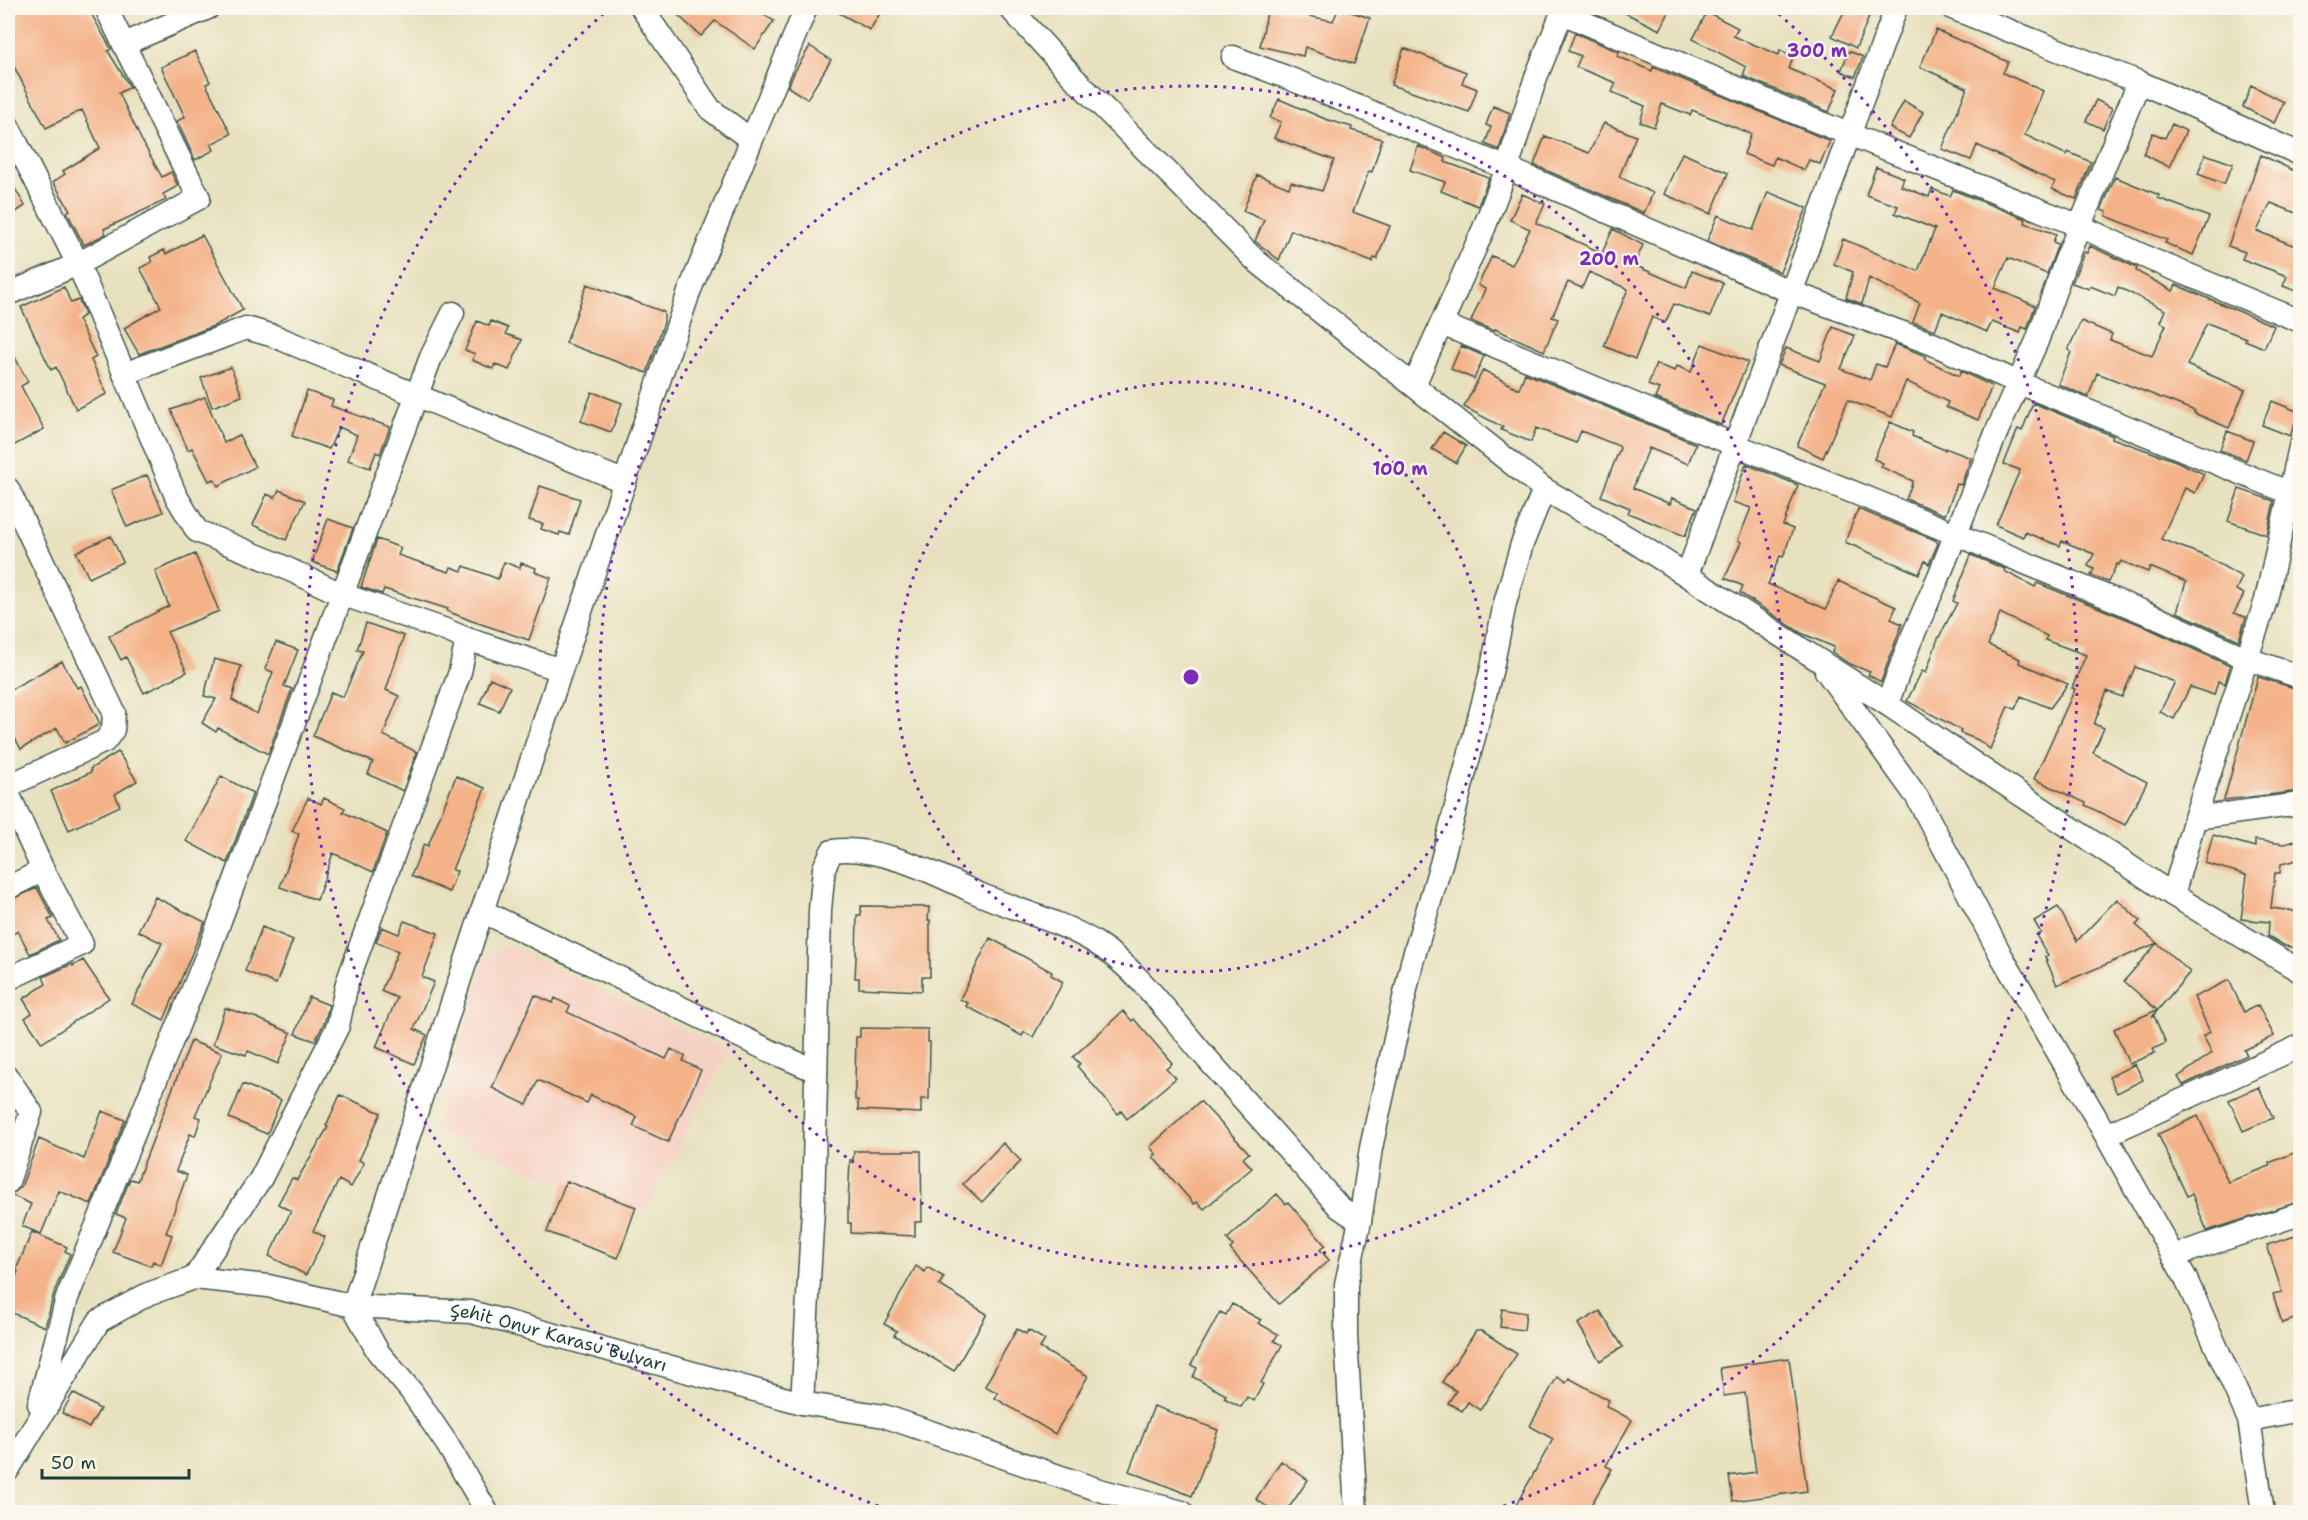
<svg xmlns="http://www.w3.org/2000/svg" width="2308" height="1520" viewBox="0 0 2308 1520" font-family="'Shantell Sans',sans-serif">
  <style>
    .built { fill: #f6d2c4 }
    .building { fill: #f4b289 }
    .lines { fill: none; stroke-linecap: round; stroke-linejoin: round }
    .minor-casing { stroke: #3d5649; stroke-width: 25 }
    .minor { stroke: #fff; stroke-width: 22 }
    .ring { fill: none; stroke: #7b2cbf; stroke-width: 3; stroke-dasharray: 3 6 }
    .labels { text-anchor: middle; stroke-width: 4.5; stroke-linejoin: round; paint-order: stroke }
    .street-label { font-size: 18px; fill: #1f3d34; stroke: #fbf7ec }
    .centre { fill: #7b2cbf; stroke: #fbf7ec; stroke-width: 3 }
    .ring-label { font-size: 18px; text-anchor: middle; font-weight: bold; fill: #7b2cbf; stroke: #fbf7ec; stroke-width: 4.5; stroke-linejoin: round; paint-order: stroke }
  </style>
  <rect width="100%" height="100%" fill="#fbf7ec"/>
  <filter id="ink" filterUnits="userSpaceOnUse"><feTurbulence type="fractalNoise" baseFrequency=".0167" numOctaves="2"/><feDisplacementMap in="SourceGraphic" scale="12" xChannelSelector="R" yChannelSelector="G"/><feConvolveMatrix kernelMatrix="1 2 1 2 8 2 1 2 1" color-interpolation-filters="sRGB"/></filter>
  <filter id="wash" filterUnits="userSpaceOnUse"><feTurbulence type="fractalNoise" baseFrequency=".008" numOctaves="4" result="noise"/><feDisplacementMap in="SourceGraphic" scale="24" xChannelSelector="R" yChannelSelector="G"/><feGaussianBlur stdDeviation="1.35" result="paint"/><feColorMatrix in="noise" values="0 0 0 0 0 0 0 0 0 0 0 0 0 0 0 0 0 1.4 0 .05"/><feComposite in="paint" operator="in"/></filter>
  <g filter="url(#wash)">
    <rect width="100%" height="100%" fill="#e8e1bf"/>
    <path class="built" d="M507,945L729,1051L641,1218L434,1131L486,955Z"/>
    <g id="blocks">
      <path class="building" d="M8,8H88L111,49L108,51L130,87L119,93L141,139L162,177L171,172L178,186L163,194L166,200L104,229L106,234L84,245L67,212L70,210L53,182L65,174L63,171L100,148L82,110L46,128L8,55Z
        M670,8H753L774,21L755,49L715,21L701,36Z
        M830,8H883L870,30Z
        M1268,8L1333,21L1339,8L1370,18L1354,64L1305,47L1303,56L1260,46Z
        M1615,8H1671L1660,30Z
        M1846,8H1850L1869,17L1856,48L1832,36Z
        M1707,12L1738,28L1733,36L1779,55L1780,50L1793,57L1789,69L1838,89L1829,112L1743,76L1746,67L1693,39Z
        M1936,30L2008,62L2003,73L2043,91L2025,135L2067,155L2068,152L2091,162L2076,199L2052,189L2055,182L1977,145L1971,160L1942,149L1967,88L1920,67Z
        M1575,33L1619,52L1617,56L1652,71L1653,67L1830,141L1820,164L1809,160L1804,170L1775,157L1772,165L1744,154L1751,134L1692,110L1690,115L1662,104L1654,127L1640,122L1645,106L1612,92L1616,83L1576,67L1581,56L1568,51Z
        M810,46L831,60L807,99L788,87L795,71Z
        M1404,48L1466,72L1462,83L1477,89L1469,112L1391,85Z
        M195,51L210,82L206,84L231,134L211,144L214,150L195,160L177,121L185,117L161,67Z
        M1849,51L1863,57L1855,77L1841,71Z
        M2251,85L2284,102L2274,123L2243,107Z
        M1279,99L1325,119L1352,127L1351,130L1382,139L1372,172L1369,171L1353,212L1390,226L1377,259L1374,258L1372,262L1291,230L1279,260L1255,241L1264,220L1243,211L1257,175L1289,188L1291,182L1322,191L1334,160L1274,138L1281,122L1270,118Z
        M2096,100L2112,108L2103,129L2086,121Z
        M1904,101L1923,112L1909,138L1890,128Z
        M1493,106L1510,113L1499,150L1485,144L1491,127L1486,125Z
        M1604,123L1636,136L1619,177L1653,193L1644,213L1534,165L1545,136L1589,153Z
        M2172,124L2186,131L2169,167L2143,154L2153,133L2165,138Z
        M1418,146L1446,158L1445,162L1489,178L1478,206L1441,191L1445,182L1410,170Z
        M1682,153L1728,173L1711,214L1664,194Z
        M2205,154L2233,164L2224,184L2198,174Z
        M2261,155L2301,174V215L2271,203L2257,231L2298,247L2301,244V293L2283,286L2287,276L2242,259L2245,252L2228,246Z
        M1876,167L1904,178L1901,186L1929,197L1932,189L1950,196L1953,190L2026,219L2025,223L2056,234L2053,242L2058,244L2047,274L2008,258L1995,288L2035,306L2027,329L2022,327L2020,333L1992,322L1987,332L1942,312L1935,330L1913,322L1920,303L1869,278L1862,304L1846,298L1853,272L1834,264L1843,239L1918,271L1935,229L1895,213L1898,206L1866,195Z
        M8,176L25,206L8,217Z
        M2115,177L2159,195L2158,198L2209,217L2193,255L2165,243L2167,240L2106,216L2107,212L2101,210Z
        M1768,192L1807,208L1780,272L1707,241L1718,215L1753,230Z
        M1522,194L1545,204L1536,223L1602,253L1613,229L1643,245L1634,265L1686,288L1692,271L1723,283L1710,317L1674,304L1665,323L1652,317L1635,359L1604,346L1628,289L1589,272L1582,288L1568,282L1552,317L1558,319L1544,351L1495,329L1494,331L1471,321L1485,289L1478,285L1492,256L1512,265L1530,229L1510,220Z
        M202,235L243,310L216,325L139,354L124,328L161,307L140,268L152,262L150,257L164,250L166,254Z
        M2090,246L2137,268L2136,271L2173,291L2176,285L2274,326L2264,348L2245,340L2246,338L2207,323L2187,365L2245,390L2229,428L2194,413L2195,411L2097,373L2088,397L2058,384L2071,352L2068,350L2081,321L2112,334L2110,340L2152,356L2166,325L2160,322L2165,310L2118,287L2115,296L2090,286L2089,289L2072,283L2084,252L2087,253Z
        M587,284L664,312V322L647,373L566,343Z
        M64,287L71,303L79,300L85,315L78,319L96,357L91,360L107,394L76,409L56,367L51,370L21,307Z
        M477,321L489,326L491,321L508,328L506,334L522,340L509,370L495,364L493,369L472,360L475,354L465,350Z
        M1833,327L1855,336L1841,369L1870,380L1876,364L1885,367L1895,344L1926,356L1924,359L1959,376L1961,371L1992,386L1978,420L1946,407L1948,402L1906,381L1892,417L1848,400L1823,458L1797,446L1825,383L1779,365L1786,348L1820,361Z
        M8,344L28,382L21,386L44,429L13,446L8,436Z
        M1702,344L1748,362L1721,425L1655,398L1659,389L1648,385L1656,364L1675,371L1677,366L1691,372Z
        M1461,346L1484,356L1474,379L1451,369Z
        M231,367L242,396L212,407L201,378Z
        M1483,370L1519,389L1525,373L1696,444L1688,464L1649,448L1633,488L1670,504L1672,498L1697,508L1685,536L1628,513L1630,508L1601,496L1620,448L1619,446L1581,431L1576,443L1536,428L1531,442L1501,430L1503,427L1464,407Z
        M307,391L333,400L331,406L390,427L380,454L376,452L370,468L348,460L357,435L339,427L329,449L292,436Z
        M592,392L622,403L611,432L581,421Z
        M205,397L224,443L239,435L255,467L218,486L214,479L209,481L192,448L188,450L171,410Z
        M2272,401L2299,412L2290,436L2262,425Z
        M2033,403L2113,436L2112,438L2176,461L2204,474L2195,493L2185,488L2161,539L2205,556L2242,577L2236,590L2244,594L2234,613L2246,617L2239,640L2177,612L2186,582L2150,567L2148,572L2121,561L2119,565L2117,564L2108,582L2091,575L2094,569L2088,566L2094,554L2062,541L2060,546L2025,532L2023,537L1996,525L2020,470L2004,464L2018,429L2022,431Z
        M1890,422L1913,432L1912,436L1945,450V448L1971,458L1961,485L1957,484L1945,515L1906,499L1913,481L1881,467L1883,463L1874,459Z
        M2227,431L2253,441L2246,460L2220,450Z
        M1443,432L1466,446L1456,463L1432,449Z
        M1746,464L1798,485L1783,525L1793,529L1783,557L1780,556L1768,584L1826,609L1838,581L1896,607L1891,619L1902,624L1881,682L1868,675L1870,672L1848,663L1832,652L1834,647L1801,633L1740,593L1743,586L1725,578L1741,542L1738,540L1751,508L1733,502Z
        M147,475L163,512L127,527L111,490Z
        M540,486L580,499L569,535L560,532L559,535L541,529L543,524L529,520Z
        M2239,489L2274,501L2267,535L2228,521Z
        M279,490L305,501L286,540L253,525L267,494L275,498Z
        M1858,509L1935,540L1938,543L1929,564L1925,561L1919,574L1845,542Z
        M328,519L353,528L337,571L312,562Z
        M111,536L123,562L89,578L76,552Z
        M377,539L401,548L398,555L449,572L451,567L462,571L464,566L498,579L504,562L520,568L521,563L536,568L535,572L551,578L529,640L472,621L447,611L448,609L384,589L382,594L361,587Z
        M195,554L219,611L167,632L187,672L144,693L126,657L121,660L109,636L169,606L155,571Z
        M1971,555L2005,569L2004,571L2035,587L2037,583L2139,624L2230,666L2225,684L2218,681L2214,695L2190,687L2174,719L2160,712L2175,682L2135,667L2122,697L2107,691L2094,724L2104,728L2093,753L2147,782L2125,825L2085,805L2086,803L2034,779L2075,689L2072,688L2086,655L2045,640L2047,636L2000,613L1988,645L2020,659L2019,663L2068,684L2050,708L2021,696L2015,709L2008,706L1990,749L1978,740L1960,733L1961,730L1907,701L1922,671L1926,673L1937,641L1957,603L1953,601Z
        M366,623L404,636L386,690L399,696L383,735L417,752L403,791L368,774L373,762L313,736L331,692L343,697L363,651L357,650Z
        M276,642L298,650L284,686L292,689L268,754L218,728L216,732L202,723L216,699L204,696L214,659L241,666L232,700L257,714L273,672L265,669Z
        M62,661L77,688L81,686L100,724L65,743L57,728L21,749L8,726V691Z
        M2258,677L2301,690V791L2224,800Z
        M490,678L510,687L499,711L480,703Z
        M118,752L137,781L115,794L120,806L69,830L51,791L91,772L90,769Z
        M221,776L253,793L227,863L186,841Z
        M456,776L485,788L452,870L457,871L449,892L411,876L424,844L428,846Z
        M308,798L321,804L324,798L345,808L343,812L387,833L373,872L333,853L317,900L280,887L299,834L292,831Z
        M2213,835L2255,847V840L2284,844L2301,839V859L2281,864L2280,873H2275L2271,908L2301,912L2297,948L2285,946L2268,936L2269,922L2241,919L2247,875L2205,863Z
        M37,888L53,918L48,920L59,940L30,954L18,931L8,937V901Z
        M155,897L205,922L164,1020L132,1004L162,943L138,931Z
        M2117,899L2140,921L2136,925L2157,943L2057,985L2045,957L2048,956L2036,935L2041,933L2034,921L2058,907L2077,941Z
        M861,906L929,907L928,920H930V977H922V991L859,988V978H855L856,959L857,915H861Z
        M404,921L438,933L422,977L434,982L414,1029L427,1035L414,1064L376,1047L397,998L381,991L398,951L376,942L382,927L399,934Z
        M262,927L293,940L276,984L245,971Z
        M990,938L1052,972L1051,975L1063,982L1033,1037L1024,1032L1022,1036L1006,1027L966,1006L968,1003L960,999Z
        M2157,943L2190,972L2152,1017L2154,1016L2166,1043L2153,1049L2155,1053L2129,1064L2114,1029L2157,1010L2124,981Z
        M83,960L109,998L42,1043L25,1018L32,1013L23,999L46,984L43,977L72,964L73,966Z
        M2229,980L2244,1012L2258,1005L2274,1036L2244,1050L2247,1055L2183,1085L2178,1077L2212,1053L2203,1036L2210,1032L2194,997Z
        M535,995L553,1003L555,998L570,1006L567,1012L666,1059L671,1049L685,1056L683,1061L701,1070L668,1142L633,1126L637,1117L591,1095L587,1103L538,1080L527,1105L492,1088Z
        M309,997L329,1005L325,1021L315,1041L295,1034Z
        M225,1008L257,1018L291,1033L278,1064L248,1051L246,1055L213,1044Z
        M1123,1011L1132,1021L1134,1019L1172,1063L1166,1068L1176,1078L1127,1119L1121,1111L1118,1114L1106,1100L1077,1066L1080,1064L1073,1057Z
        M860,1028L928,1029V1042H930L929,1099H921V1113L858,1110V1100H855V1081L856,1037H860Z
        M191,1041L222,1053L195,1116L201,1118L195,1136L190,1134L176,1171L187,1175L166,1233L172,1235L161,1265L153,1261L151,1266L113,1252L126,1218L116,1214L130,1179L137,1181Z
        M2135,1064L2143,1080L2117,1093L2109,1077Z
        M243,1084L281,1100L267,1134L229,1118Z
        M2259,1087L2273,1118L2243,1131L2229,1100Z
        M340,1095L381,1113L359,1160L364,1163L351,1187L339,1180L313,1231L325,1237L306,1275L269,1256L291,1211L278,1204L292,1178L297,1180L328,1127L326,1126Z
        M1200,1101L1249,1153L1243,1158L1252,1168L1204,1209L1197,1202L1194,1204L1153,1157L1156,1154L1150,1147Z
        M102,1111L125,1120L91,1204L59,1191L41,1234L22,1226L31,1204L11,1195L21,1187L39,1139L84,1159Z
        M2198,1116L2228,1182L2270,1166L2269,1163L2301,1150V1201L2207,1231L2192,1194L2187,1196L2158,1134Z
        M1003,1143L1021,1161L982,1202L963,1184Z
        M854,1151H921L922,1222H915V1236L851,1233V1223H848V1204L850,1160H853Z
        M566,1181L636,1207L618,1258L547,1232Z
        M1277,1194L1286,1204L1288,1202L1325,1245L1320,1250L1329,1260L1279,1304L1230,1249L1233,1246L1227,1239Z
        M32,1232L67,1247L65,1251L70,1254L54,1293L45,1327L8,1311V1298L18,1271L16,1270Z
        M2295,1236L2301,1255V1317L2282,1323L2273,1294L2282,1292L2267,1245Z
        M916,1266L925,1272L927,1267L944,1277L939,1285L987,1314L954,1371L894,1335L897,1331L884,1324Z
        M1232,1304L1261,1320L1258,1323L1278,1334L1274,1341L1282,1345L1261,1383L1263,1384L1254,1401L1247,1397L1241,1407L1224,1398L1226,1395L1193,1377L1197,1368L1191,1365L1220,1312L1226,1315Z
        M1502,1309L1526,1313L1524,1330L1500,1327Z
        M1600,1311L1623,1347L1600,1361L1578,1324Z
        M1017,1329L1026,1334L1028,1330L1045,1340L1040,1348L1088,1376L1055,1434L995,1398L998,1393L985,1386Z
        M1476,1331H1482L1517,1354L1480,1410L1468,1402L1462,1411L1448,1403L1456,1391L1442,1382Z
        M1789,1358L1807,1491L1733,1501L1729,1476L1756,1472L1745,1393L1724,1396L1720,1368Z
        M1557,1377L1566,1383L1569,1378L1609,1400L1606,1406L1632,1420L1606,1466L1612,1469L1587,1512H1512L1553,1439L1530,1426Z
        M73,1393L100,1409L89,1428L62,1413Z
        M1154,1406L1218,1430L1192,1496L1129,1471Z
        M1281,1461L1308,1480L1286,1512H1275L1256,1499Z"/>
    </g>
  </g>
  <g filter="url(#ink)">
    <use href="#blocks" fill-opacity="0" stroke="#3d5649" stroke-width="1.5"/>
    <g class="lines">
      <g class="minor-casing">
        <g id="minor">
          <path d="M642,8L710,109L751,140"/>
          <path d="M1010,8L1073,77L1255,260L1544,489L1630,539L1887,704L1997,779L2173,895L2300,971"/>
          <path d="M1952,8L2139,82L2300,154"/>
          <path d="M1562,13L1791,111L2080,226L2150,259L2300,321"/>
          <path d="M124,44L208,8"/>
          <path d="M1233,57L1291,79L1507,168L1791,292L1933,344L2019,383L2290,493"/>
          <path d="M8,126L78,264L176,496L197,531L273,562L341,594L443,629L467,639L561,670"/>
          <path d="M8,294L78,264L199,198L106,8"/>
          <path d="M1442,324L1668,418L1880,503L2144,612L2248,659L2300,677"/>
          <path d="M124,374L246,328L274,336L625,482"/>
          <path d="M1414,385L1484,228L1507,168L1536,77L1564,8"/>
          <path d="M8,489L114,712L113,730L105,741L8,786"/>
          <path d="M1687,575L1896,8"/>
          <path d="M1826,671L1917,797L2002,957L2095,1116L2185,1277L2249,1420L2263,1512"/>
          <path d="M1887,704L1910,642L1939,576L1997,431L2037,341L2065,262L2139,82"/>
          <path d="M8,793L43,870L8,888"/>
          <path d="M2195,818L2300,804"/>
          <path d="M2173,895L2195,818L2266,600L2300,447"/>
          <path d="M482,911L768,1050L816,1071"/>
          <path d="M8,979L82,944L43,870"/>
          <path d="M8,1078L31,1112L8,1182"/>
          <path d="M2106,1135L2300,1046"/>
          <path d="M2173,1256L2300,1214"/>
          <path d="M194,1278L261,1178L338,1026L347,983L460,672L467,639"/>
          <path d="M802,1403L813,1209L820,910L824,868L832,851C874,844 933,872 970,890C1011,909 1057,919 1096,943C1137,969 1171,1017 1203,1054C1248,1105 1294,1155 1339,1207L1360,1221"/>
          <path d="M39,1404L67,1298L209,950L431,357L453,313"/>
          <path d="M2249,1420L2300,1410"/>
          <path id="s1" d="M8,1470L99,1321L148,1294L194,1278L268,1286L353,1306L471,1312L802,1403L884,1416L1099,1490L1182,1512"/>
          <path d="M487,1512L447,1444L411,1391L378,1352L353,1306L561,670L689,292L806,8"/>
          <path d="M1356,1512L1346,1336V1284L1360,1221L1371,1148L1412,962L1441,864L1492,668L1505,603L1522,544L1544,489"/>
        </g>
      </g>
      <use href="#minor" class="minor"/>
    </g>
  </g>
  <g class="ring">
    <circle cx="1191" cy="677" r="295"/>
    <circle cx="1191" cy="677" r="591"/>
    <path d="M895 1512A886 886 0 0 1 610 8M1772 8A886 886 0 0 1 1487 1512"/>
  </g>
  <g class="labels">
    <g class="street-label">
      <text dy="6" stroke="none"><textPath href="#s1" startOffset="650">Şehit Onur Karasu Bulvarı</textPath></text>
    </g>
  </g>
  <circle cx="1191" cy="677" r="9" class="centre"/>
  <g class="ring-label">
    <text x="1817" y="57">300 m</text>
    <text x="1609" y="265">200 m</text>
    <text x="1400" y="475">100 m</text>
  </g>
  <rect width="2308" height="1520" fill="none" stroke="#fbf7ec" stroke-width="30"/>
  <path d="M42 1469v9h147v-9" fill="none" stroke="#1f3d34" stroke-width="3"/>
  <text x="51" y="1469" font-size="18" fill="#1f3d34" stroke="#fbf7ec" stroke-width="4.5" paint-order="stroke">50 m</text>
</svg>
